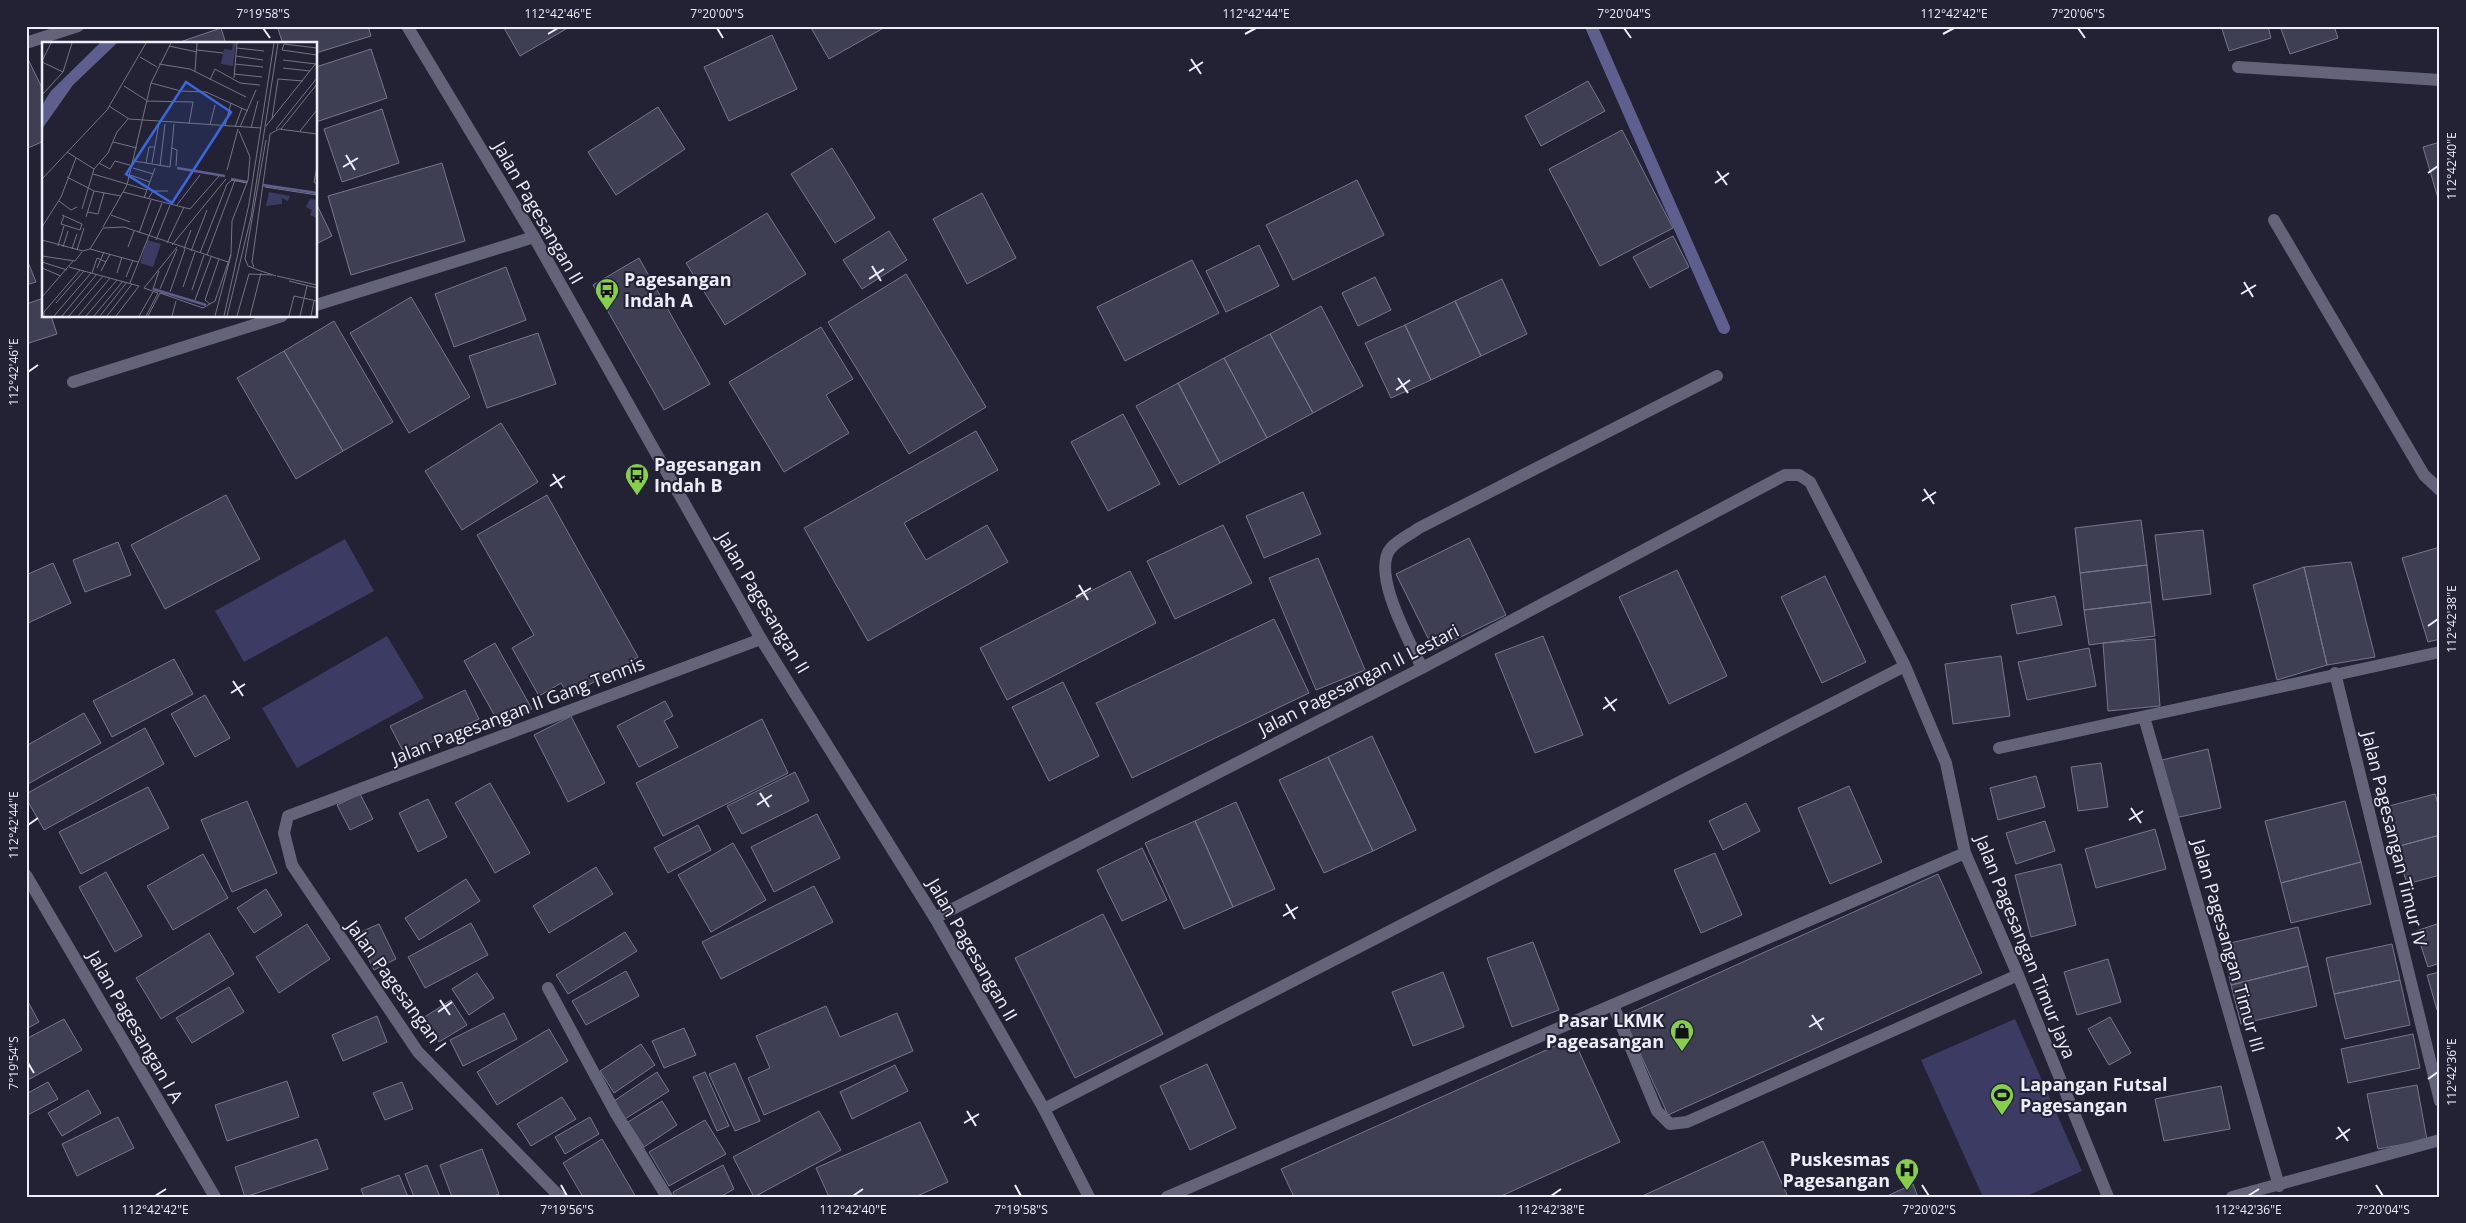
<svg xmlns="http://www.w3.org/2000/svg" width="2466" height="1223" viewBox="0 0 2466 1223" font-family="'Open Sans',sans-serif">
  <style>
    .green { fill: #3c3b63 }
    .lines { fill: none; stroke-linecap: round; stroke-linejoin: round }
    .stream { stroke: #5e5f8f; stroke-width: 12 }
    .building { fill: #3e3f53; stroke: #76778e }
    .minor { stroke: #636479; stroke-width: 12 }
    .tertiary { stroke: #636479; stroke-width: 12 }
    .ticks { fill: none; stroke: #edeefb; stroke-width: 2 }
    .labels { text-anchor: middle; stroke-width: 4; stroke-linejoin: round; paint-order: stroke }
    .street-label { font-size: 18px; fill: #edeefb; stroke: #222234 }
    .poi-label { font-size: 18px; font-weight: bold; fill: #edeefb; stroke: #222234; text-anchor: start }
    .inset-river { fill: none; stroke: #5e5f8f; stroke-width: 2.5 }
    .inset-road { fill: none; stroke: #737484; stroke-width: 1 }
    .view { fill: #3c66dd; fill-opacity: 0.15; stroke: #3c66dd; stroke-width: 2.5 }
    .inset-edge { fill: none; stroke: #edeefb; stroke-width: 2.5 }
    .neatline { fill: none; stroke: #edeefb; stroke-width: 2 }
    .ticks-label { font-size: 12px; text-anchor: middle; fill: #edeefb }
  </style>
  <rect width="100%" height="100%" fill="#222234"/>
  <path class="green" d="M345,539L374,591L244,662L215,611Z
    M387,636L424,698L297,768L262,708Z
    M2015,1019L2082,1171L2025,1197H1983L1921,1060Z"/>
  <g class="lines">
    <path class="stream" d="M1591,26L1724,328"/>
  </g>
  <path class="building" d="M277,26H368L371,36L316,53V44H283Z
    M503,26H571L520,56Z
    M810,26H887L829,59Z
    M2221,26H2268L2271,38L2229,51Z
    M2280,26H2334L2338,38L2290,54Z
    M221,28L226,44H174Z
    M772,35L797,89L729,121L704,67Z
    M371,49L387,98L316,122V67Z
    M27,57L44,92V141L28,148L26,144Z
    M1588,81L1605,111L1541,146L1525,116Z
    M658,107L685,149L616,195L588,152Z
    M382,109L399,163L342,182L324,129Z
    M1622,130L1673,228L1600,266L1549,169Z
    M2440,142V205L2423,147Z
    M832,148L875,218L835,243L791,174Z
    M442,163L465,241L351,275L328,196Z
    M1357,180L1384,235L1293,280L1266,225Z
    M982,193L1016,258L967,284L933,219Z
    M316,203L332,236L316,244Z
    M767,213L806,274L725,325L686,263Z
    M889,231L907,260L862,289L843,260Z
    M1673,236L1689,267L1650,288L1633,257Z
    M1259,245L1279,286L1226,312L1206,271Z
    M26,257L36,282L26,285Z
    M639,258L710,384L664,410L593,285Z
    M1192,260L1219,313L1125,361L1097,307Z
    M506,267L526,320L454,347L435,294Z
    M906,274L986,407L909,454L828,322Z
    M1375,277L1391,310L1358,326L1342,293Z
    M1502,279L1527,334L1481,356L1455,301Z
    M411,297L470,397L409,433L350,333Z
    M44,298V316H51L57,334L26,344V304Z
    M1455,301L1481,356L1431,380L1405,325Z
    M1321,306L1363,386L1313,413L1270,334Z
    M334,321L393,422L343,451L284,351Z
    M1405,325L1431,380L1391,398L1365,343Z
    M821,327L853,379L826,395L849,433L784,472L729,382Z
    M538,333L556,384L487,408L469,356Z
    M1270,334L1313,413L1267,438L1224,358Z
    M284,351L343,451L296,479L237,378Z
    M1224,358L1267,438L1220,463L1178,383Z
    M1178,383L1220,463L1179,485L1136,406Z
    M1123,414L1160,484L1108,511L1071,442Z
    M501,423L538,482L462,530L425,471Z
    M976,431L998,470L904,523L926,560L987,525L1008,562L868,641L804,528Z
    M1303,492L1321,534L1264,558L1246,516Z
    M226,495L260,559L165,609L131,545Z
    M547,495L638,657L569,696L561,683L539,696L512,648L534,635L477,535Z
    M2141,520L2147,565L2080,573L2075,528Z
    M1223,525L1252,583L1175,619L1147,561Z
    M2203,530L2211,594L2163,600L2155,535Z
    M1469,538L1506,615L1434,650L1396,574Z
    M118,542L131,575L85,592L73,560Z
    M2440,547V639L2428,642L2402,558Z
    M1318,558L1365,670L1316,690L1269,578Z
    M2351,562L2375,657L2327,665L2304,567Z
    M53,563L71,603L26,624V575Z
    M2147,565L2151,602L2084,610L2080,573Z
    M2304,567L2327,665L2277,680L2253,585Z
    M1677,570L1727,676L1669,704L1619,597Z
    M1130,571L1156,623L1007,700L980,648Z
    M1825,576L1866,662L1822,683L1781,597Z
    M2055,596L2062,625L2017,634L2011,605Z
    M2151,602L2155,636L2089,645L2084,610Z
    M1274,619L1309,693L1132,778L1096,703Z
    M1543,636L1583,735L1535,753L1495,654Z
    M2155,639L2160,706L2108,711L2103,643Z
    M495,643L532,709L501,727L464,661Z
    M2089,648L2096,686L2027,700L2018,662Z
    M2001,656L2010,716L1953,724L1945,664Z
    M174,659L193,694L112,737L93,701Z
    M1063,682L1099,756L1049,781L1012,707Z
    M465,690L479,719L405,755L390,726Z
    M205,695L230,738L195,757L171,714Z
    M665,701L673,716L664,721L678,747L639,767L617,726Z
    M84,713L101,743L26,785V746Z
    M571,716L605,783L568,802L534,735Z
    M762,719L788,773L663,836L636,783Z
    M145,728L164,764L44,830L26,798V794Z
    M1372,736L1416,830L1373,851L1328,757Z
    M2208,749L2221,808L2175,818L2162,760Z
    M1328,757L1373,851L1324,873L1279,780Z
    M2101,763L2108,807L2078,811L2071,767Z
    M795,772L809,801L742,834L727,806Z
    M2036,776L2045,807L1998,820L1990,788Z
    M490,783L530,853L495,873L455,803Z
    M1849,786L1882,862L1830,884L1798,808Z
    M148,787L169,828L81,874L59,832Z
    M360,794L373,819L350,830L337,805Z
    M2435,794L2440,810V835L2396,847L2385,807Z
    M428,799L447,837L418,852L399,813Z
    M247,801L277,873L232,892L201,820Z
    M2345,801L2361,862L2281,883L2265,821Z
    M1236,802L1275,889L1233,907L1195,821Z
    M1746,803L1760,831L1723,850L1709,821Z
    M817,814L840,858L774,892L751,847Z
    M1195,821L1233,907L1184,929L1145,843Z
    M2045,821L2055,851L2016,864L2006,833Z
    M698,825L711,850L668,873L654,848Z
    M2155,829L2166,869L2096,888L2085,849Z
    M2440,835V875L2407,884L2396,847Z
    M733,843L766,900L711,932L678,875Z
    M1142,848L1167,900L1122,921L1097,870Z
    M1715,853L1742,915L1701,933L1674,870Z
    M203,854L228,898L173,930L147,886Z
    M2361,862L2371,904L2291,923L2281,883Z
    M2061,864L2076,925L2031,937L2015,875Z
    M596,867L613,894L549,933L533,906Z
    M106,872L142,936L115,952L79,887Z
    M1938,874L1982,973L1668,1115L1623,1016Z
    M466,879L480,901L419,940L405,918Z
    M814,886L833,922L721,979L702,942Z
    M266,889L282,915L254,933L237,908Z
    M1103,914L1163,1034L1075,1078L1015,958Z
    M471,923L488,955L425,988L408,957Z
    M2440,923V963L2428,967L2416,931Z
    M307,924L330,959L279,993L256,957Z
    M379,924L396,959L374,970L356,934Z
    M2298,927L2308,966L2231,985L2222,945Z
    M625,932L637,951L568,994L556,975Z
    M209,933L234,974L161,1019L136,978Z
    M1533,942L1559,1010L1512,1027L1487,958Z
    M2392,944L2400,980L2334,994L2326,958Z
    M2108,959L2121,1002L2077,1015L2064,972Z
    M2308,966L2317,1006L2241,1024L2231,985Z
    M626,971L639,996L586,1025L572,1001Z
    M1443,972L1464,1027L1413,1046L1392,992Z
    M2440,972V1009L2437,1010L2427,975Z
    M477,973L494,998L469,1015L452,989Z
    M2400,980L2410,1025L2345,1039L2334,994Z
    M229,987L244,1012L192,1043L176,1018Z
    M26,998L39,1022L26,1029Z
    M451,1000L467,1025L439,1042L423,1018Z
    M826,1006L840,1037L897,1013L913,1051L764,1115L748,1078L770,1068L756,1036Z
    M504,1013L517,1039L463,1066L450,1040Z
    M377,1016L387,1042L343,1061L332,1035Z
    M2110,1017L2131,1053L2109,1065L2088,1029Z
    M64,1019L82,1050L26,1081V1039Z
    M684,1028L696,1055L664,1068L652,1041Z
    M549,1029L568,1061L497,1105L477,1072Z
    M2413,1034L2420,1068L2348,1083L2341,1049Z
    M1573,1038L1620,1142L1499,1197H1294L1281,1169Z
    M641,1044L655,1065L614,1093L600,1071Z
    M735,1063L760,1121L735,1131L709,1074Z
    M1207,1064L1236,1128L1190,1150L1160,1086Z
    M895,1065L908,1091L852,1119L840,1092Z
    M657,1072L669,1091L625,1119L614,1101Z
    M705,1072L729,1126L717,1131L693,1077Z
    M287,1081L299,1117L227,1141L215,1105Z
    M48,1082L58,1099L26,1116V1094Z
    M402,1082L413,1109L385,1120L373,1093Z
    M2417,1085L2427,1140L2378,1149L2367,1094Z
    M2221,1086L2230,1129L2164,1141L2155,1099Z
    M88,1090L101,1113L62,1136L48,1113Z
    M562,1097L576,1119L531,1146L517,1124Z
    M662,1101L677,1125L644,1147L628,1122Z
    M819,1111L841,1150L754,1197L733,1157Z
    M118,1117L134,1148L77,1176L62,1144Z
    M590,1117L599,1134L565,1154L555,1137Z
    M705,1120L726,1154L669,1186L649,1152Z
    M920,1122L948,1182L915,1197H829L816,1168Z
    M317,1139L328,1169L245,1197L235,1167Z
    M602,1139L636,1197H583L563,1163Z
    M1763,1141L1788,1197H1640Z
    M482,1149L499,1194L491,1197H452L440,1165Z
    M427,1165L440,1197H414L405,1174Z
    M723,1165L734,1189L720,1197H675L673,1192Z
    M399,1175L408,1197H364L361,1189Z
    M1913,1184L1918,1197H1885Z"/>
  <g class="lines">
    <path class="minor" d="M26,43L78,26
      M2238,67L2440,80
      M2274,220L2424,475L2440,490
      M316,305L534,237
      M73,382L282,316
      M1422,668C1411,644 1370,572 1391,548C1398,540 1411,534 1419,528L1717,376
      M2335,673L2440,1101
      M2144,717L2279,1186
      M1999,748L2440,652
      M26,875L215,1197
      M935,918L1422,668L1785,475H1799L1810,482L1905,666L1946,763L1965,853L2018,975L2108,1197
      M548,988L615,1112L667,1197
      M1613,1005L1657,1111L1670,1124L1687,1122L2018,975
      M1044,1109L1905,666
      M560,1197L418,1052L292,865L284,833L288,816L761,639
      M1167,1197L1965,853
      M2232,1197L2440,1140"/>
    <path class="tertiary" d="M407,26L534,237L761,639L935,918L1044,1109L1089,1197"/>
  </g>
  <path class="ticks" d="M263,28L270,38M717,28L723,38M1624,28L1631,38M2078,28L2085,38M548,34L558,28M1245,34L1256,28M1943,34L1954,28M1191,59L1201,74M1189,71L1203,62M346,155L355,170M343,167L358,158M1717,171L1727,185M2428,173L2438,166M1715,183L1729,173M872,266L881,281M869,279L884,269M2244,282L2253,297M2241,294L2256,285M28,372L38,365M1398,378L1408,393M1396,390L1410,380M553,474L562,488M550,486L565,476M1924,489L1934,504M1922,501L1936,492M1079,585L1088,600M1076,597L1091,588M2428,626L2438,619M233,681L243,696M231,693L245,684M1605,697L1615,711M1603,709L1617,699M760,793L769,807M757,805L772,795M2131,808L2141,823M2129,820L2143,811M28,825L38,818M1286,904L1295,919M1283,916L1298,907M440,1000L450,1015M438,1012L452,1002M1812,1015L1822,1030M1809,1027L1824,1018M28,1063L34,1073M2428,1079L2438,1072M967,1111L976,1126M964,1123L979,1114M2338,1127L2348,1141M2336,1139L2350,1129M561,1185L567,1196M1015,1185L1021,1196M1922,1185L1929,1196M2376,1185L2383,1196M155,1196L166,1189M853,1196L863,1189M1551,1196L1561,1189M2248,1196L2259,1189"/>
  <defs>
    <g id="bus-pin" transform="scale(1.25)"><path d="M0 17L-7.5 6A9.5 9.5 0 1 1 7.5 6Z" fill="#87cf4a" stroke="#222234"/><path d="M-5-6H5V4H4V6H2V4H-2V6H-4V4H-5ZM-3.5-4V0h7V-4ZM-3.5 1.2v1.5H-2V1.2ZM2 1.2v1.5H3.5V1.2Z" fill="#111"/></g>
    <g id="shop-pin" transform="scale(1.25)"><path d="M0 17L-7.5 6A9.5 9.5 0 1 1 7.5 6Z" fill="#87cf4a" stroke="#222234"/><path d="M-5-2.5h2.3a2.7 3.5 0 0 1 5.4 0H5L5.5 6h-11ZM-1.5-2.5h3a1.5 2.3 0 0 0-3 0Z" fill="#111"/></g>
    <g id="stadium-pin" transform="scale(1.25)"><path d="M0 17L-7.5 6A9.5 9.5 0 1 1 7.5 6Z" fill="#87cf4a" stroke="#222234"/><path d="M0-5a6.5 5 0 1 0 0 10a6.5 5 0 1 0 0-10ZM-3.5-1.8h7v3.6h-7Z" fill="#111"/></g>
    <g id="hospital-pin" transform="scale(1.25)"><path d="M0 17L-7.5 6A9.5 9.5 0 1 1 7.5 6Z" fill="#87cf4a" stroke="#222234"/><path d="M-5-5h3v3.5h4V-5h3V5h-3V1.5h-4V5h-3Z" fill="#111"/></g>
  </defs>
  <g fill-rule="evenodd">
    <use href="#bus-pin" x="607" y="290"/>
    <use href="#bus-pin" x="637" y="475"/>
    <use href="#shop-pin" x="1682" y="1031"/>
    <use href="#stadium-pin" x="2002" y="1095"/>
    <use href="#hospital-pin" x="1907" y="1170"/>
  </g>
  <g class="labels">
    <g class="street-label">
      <text transform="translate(538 213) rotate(60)" y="6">Jalan Pagesangan II</text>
      <text transform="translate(763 603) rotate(59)" y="6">Jalan Pagesangan II</text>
      <text transform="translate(1359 680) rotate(-27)" y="6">Jalan Pagesangan II Lestari</text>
      <text transform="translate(518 711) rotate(-21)" y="6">Jalan Pagesangan II Gang Tennis</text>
      <text transform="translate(2394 839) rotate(76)" y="6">Jalan Pagesangan Timur IV</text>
      <text transform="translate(2228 946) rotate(74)" y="6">Jalan Pagesangan Timur III</text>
      <text transform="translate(2025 947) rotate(68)" y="6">Jalan Pagesangan Timur Jaya</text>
      <text transform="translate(972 950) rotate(60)" y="6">Jalan Pagesangan II</text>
      <text transform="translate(396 986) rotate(54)" y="6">Jalan Pagesangan I</text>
      <text transform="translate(135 1027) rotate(60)" y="6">Jalan Pagesangan I A</text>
    </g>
    <g class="poi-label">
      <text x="624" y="286">Pagesangan<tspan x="624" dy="21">Indah A</tspan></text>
      <text x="654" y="471">Pagesangan<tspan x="654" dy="21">Indah B</tspan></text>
      <text x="1664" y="1027" text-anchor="end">Pasar LKMK<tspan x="1664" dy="21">Pageasangan</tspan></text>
      <text x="2020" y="1091">Lapangan Futsal<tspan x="2020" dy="21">Pagesangan</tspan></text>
      <text x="1890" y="1166" text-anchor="end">Puskesmas<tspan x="1890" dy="21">Pagesangan</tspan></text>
    </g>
  </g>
  <g transform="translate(42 42)">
    <rect width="275" height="275" fill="#222234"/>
    <path d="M191,1L194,2L191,24L179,22L182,7L190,8ZM227,150L248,154L246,159L240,156V162L224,164ZM268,157L275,158V176L268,173L270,168L264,165ZM105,198L119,202L111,225L98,221Z" fill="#3c3b63"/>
    <path d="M58,1H75L31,43L0,87V63L9,49Z" fill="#5e5f8f"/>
    <path class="inset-river" d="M135,126L183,134M189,137L205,140M221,143L275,151M111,247L164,263"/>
    <path class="inset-road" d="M127,4L155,10M195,6L222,9M275,6L242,2L240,8L275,13M155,8L181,11M194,14L221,18M98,15L115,25M241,18L274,22M0,19L9,1M0,20L21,30M117,22L148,27L204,55M193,22L221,25M241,26L268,29M153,29L155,1M192,32L220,35M192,36L195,1M168,38L173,27L198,41L218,43M109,41L139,49L164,50L206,69M82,44L104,58M0,53L21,30L30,1M104,59L151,60L147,82M67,64L87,77L219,86M230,77L236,37L261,39M168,83L173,63M183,84L189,61M224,84L275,20M193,85L200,66M198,85L214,48M209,86L216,59M234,87L275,36M239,87L275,42M197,89L208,115M258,89L275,68M71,100L95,106M130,106L135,108L134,124M25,110L52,127M92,119L128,125L132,82M57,121L68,127L73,119L91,124M104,121L107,105H113M110,121L117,81M118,124L123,82M275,125L272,140L275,142M91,126L111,132M185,128L196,87M51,132L105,148M88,133L108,140M25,135L52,149L79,154M0,137L65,68L104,1M223,145L275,153M81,150L148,167L177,134M102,156L113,126M106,157L111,149H126M17,159L29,168L35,165M135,163L158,133M40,167L52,127L66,111L75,90L86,77M45,170L56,172L62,151M20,173L40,182L38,188L19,182L22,174M69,173L88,180M44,175L52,149M0,185L19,155L34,116M61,185L85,143L109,41L129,1M97,191L109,158M0,198L41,209L48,207L61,186L82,185L186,220M114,198L128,163M125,201L142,165M130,203L184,137M16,204L22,184M21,205L26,189M86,205L92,189M30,207L35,192M48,207L96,220M142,207L149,188M35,208L42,186M149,209L165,168M158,211L185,142L190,138L205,141M165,213L193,138M0,214L33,219L40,210M0,220L25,228M27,225L97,244L74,274M212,225L210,220L228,92L237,87L275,92M0,226L19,234M55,226L62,210M59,229L68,212M219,229L234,234M219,229L206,224L203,217L224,98M50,231L55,216L64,220M75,231L80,215M235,234L275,243M84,235L91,218M247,239L275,246M88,241L120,161M141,245L153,210M111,247L117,229M118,247L135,207M150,248L162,213M128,250L143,207M0,255L31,219M153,258L169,215M14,261L42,229M168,262L163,258L177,217M2,274V270L38,228M12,274L49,231M20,274L55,232M27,274L61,234M36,274L68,236M44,274L75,238M52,274L81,239M58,274L85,240M65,274L90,242M97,274L111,250M104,274L116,251L102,246L135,205M106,274L118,251L161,266L173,259L189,212L190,179L206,138L208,115M130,274L134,259M173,274L189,213M182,274L207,162L232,1M185,274L209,175L236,1M195,274L207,232L230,233M208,274L219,231M247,274L252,254L275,259M258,274L265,244M269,274L272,259"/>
    <path class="view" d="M144,40L189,70L130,161L84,132Z"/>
    <rect width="275" height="275" class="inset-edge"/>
  </g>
  <rect width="2466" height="1223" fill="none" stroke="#222234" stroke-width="55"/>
  <rect x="28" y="28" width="2410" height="1168" class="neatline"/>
  <g class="ticks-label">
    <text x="263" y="18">7°19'58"S</text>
    <text x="558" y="18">112°42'46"E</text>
    <text x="717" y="18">7°20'00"S</text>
    <text x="1256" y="18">112°42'44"E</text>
    <text x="1624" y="18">7°20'04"S</text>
    <text x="1954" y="18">112°42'42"E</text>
    <text x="2078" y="18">7°20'06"S</text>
    <text transform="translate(2452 166) rotate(-90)" y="4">112°42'40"E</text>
    <text transform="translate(14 372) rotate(-90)" y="4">112°42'46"E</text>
    <text transform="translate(2452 619) rotate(-90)" y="4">112°42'38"E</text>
    <text transform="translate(14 825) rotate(-90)" y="4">112°42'44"E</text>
    <text transform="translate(14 1063) rotate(-90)" y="4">7°19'54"S</text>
    <text transform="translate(2452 1072) rotate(-90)" y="4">112°42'36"E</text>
    <text x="155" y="1214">112°42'42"E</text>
    <text x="567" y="1214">7°19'56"S</text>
    <text x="853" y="1214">112°42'40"E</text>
    <text x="1021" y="1214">7°19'58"S</text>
    <text x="1551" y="1214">112°42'38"E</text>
    <text x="1929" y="1214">7°20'02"S</text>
    <text x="2248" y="1214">112°42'36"E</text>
    <text x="2383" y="1214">7°20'04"S</text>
  </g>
</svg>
